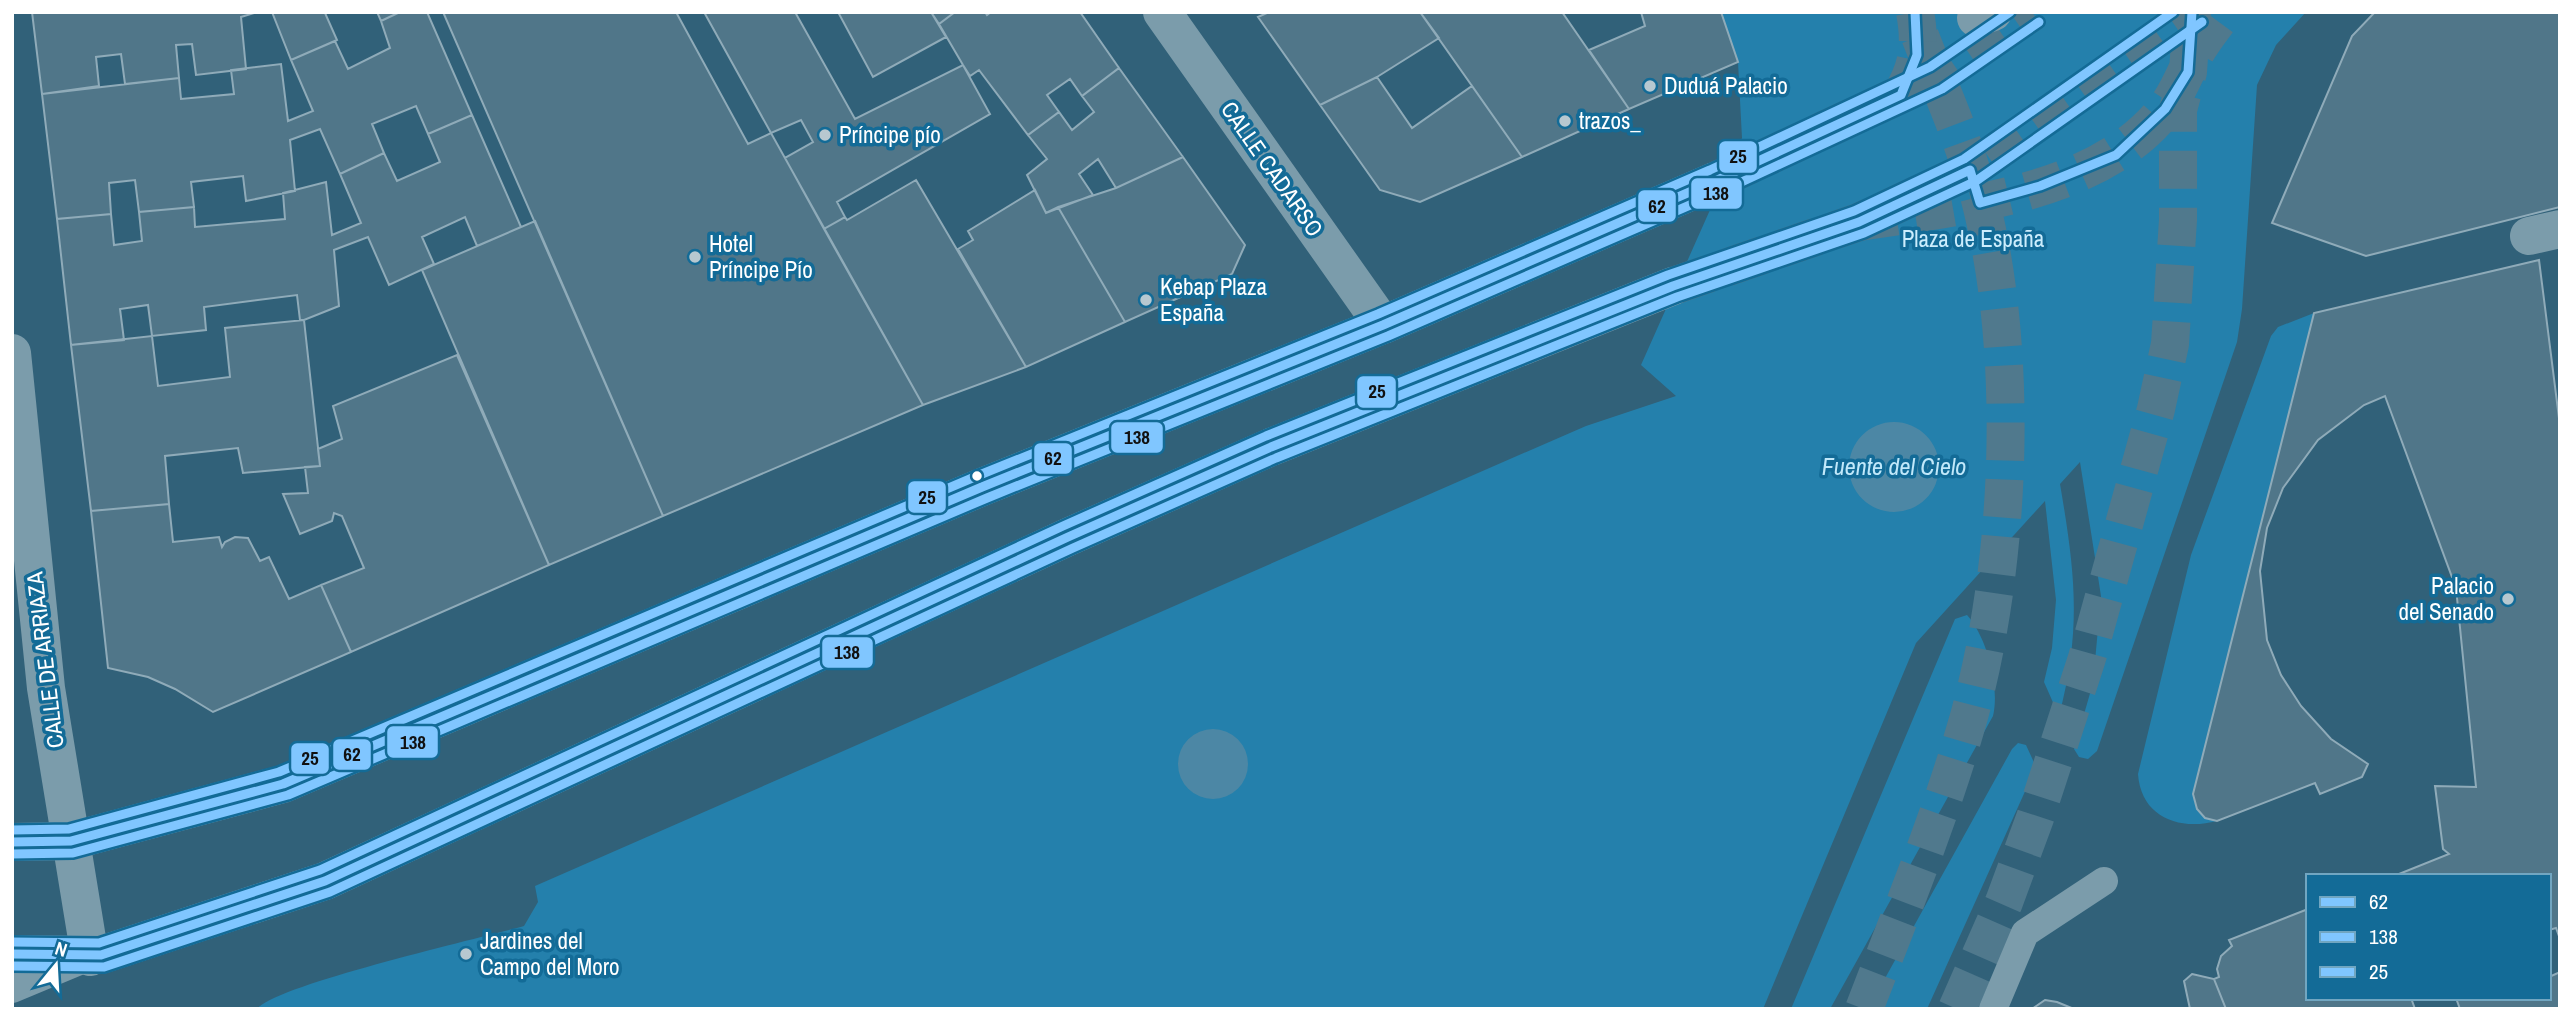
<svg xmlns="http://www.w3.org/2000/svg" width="2572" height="1021" viewBox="0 0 2572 1021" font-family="'Archivo Narrow',sans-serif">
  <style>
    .green { fill: #2480ac }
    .water { fill: #4c87a5 }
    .building { fill: #507689; stroke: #8fabb9; stroke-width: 2 }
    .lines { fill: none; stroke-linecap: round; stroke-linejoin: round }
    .secondary-tunnel { stroke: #50798d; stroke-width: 38; stroke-dasharray: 38 19; stroke-linecap: butt }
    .primary-tunnel { stroke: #50798d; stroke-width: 38; stroke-dasharray: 38 19; stroke-linecap: butt }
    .lane { stroke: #7b9cab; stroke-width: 28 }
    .street { stroke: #7b9cab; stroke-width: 38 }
    .primary { stroke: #86a3b2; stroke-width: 38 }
    .bus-1-casing { stroke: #136b97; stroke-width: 14 }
    .bus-2-casing { stroke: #136b97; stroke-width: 14 }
    .bus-3-casing { stroke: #136b97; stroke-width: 14 }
    .bus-1 { stroke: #80c6ff; stroke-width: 9 }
    .bus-2 { stroke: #80c6ff; stroke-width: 9 }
    .bus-3 { stroke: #80c6ff; stroke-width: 9 }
    .poi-dot { fill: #b7c8d0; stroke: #136b97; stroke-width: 2.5 }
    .bus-dot { fill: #fff; stroke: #136b97; stroke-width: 2.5 }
    .labels { text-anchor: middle; stroke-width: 7; stroke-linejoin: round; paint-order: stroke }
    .poi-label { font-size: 23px; fill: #fff; stroke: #136b97; text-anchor: start }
    .street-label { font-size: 23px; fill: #fff; stroke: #136b97 }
    .park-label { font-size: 23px; fill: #ccedfd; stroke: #136b97 }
    .water-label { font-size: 24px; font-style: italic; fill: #c1e8fa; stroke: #136b97 }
    .line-badge { stroke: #136b97; stroke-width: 2.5 }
    .pale-badge-label { font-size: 19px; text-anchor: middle; font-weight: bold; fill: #111 }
  </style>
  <rect width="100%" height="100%" fill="#316179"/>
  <path class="green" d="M1721,12H2306L2276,45L2257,85L2242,309L2237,342L2097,751L2088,759L2079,757L2074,749L2093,683L2101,596L2080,462L2060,484C2075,572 2082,628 2059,716L2044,682L2052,648L2056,600L2045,501L1916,643L1763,1009H257C275,985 481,938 524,926L538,902L535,886L1478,473L1586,426L1676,396L1641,365L1742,138L1738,62Z
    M2314,313L2193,794C2195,810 2201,817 2217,821C2179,831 2141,817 2138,774L2191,555L2271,336L2278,327Z
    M1967,615C1987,637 2000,687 1993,716L1830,1009H1791L1955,619Z
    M2018,743L2026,745L2036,767L1927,1009H1868L2012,749Z"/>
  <path class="water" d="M1849 467a45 45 0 1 1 90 0a45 45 0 1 1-90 0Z
    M1178 764a35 35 0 1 1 70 0a35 35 0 1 1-70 0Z"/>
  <path class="building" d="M32,12H253L254,13L241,17L246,69L196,75L192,44L176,45L179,78L125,84L121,54L96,57L99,86L42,94Z
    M272,12H327L325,13L337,40L291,60Z
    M377,12H400L381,21Z
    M400,12H427L472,115L428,134L416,106L372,124L384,153L340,174L320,129L290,140L295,191L246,201L243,176L191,182L194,207L139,212L135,180L109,183L111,214L57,219L42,94L179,78L181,99L234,94L231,70L281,64L288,121L313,111L291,60L335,41L348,69L390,48L381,21Z
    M443,12H676L748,144L771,133L923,405L663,516Z
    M704,12H795L855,119L963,65L990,114L837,202L845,217L824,229L785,158L813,142L801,120L771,133Z
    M838,12H931L946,37L873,77Z
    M931,12H955L939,24Z
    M955,12H985L987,15L991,12H1080L1119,68L1082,96L1070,79L1047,95L1059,112L1028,135L979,70L970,76L963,65L939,24Z
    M1269,12H1420L1439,38L1377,77L1320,105L1258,17Z
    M1420,12H1562L1629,109L1522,157Z
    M1641,12H1721L1738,62L1629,109L1589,50L1645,26Z
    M2375,12H2560V207L2366,256L2272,223L2352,36Z
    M1119,68L1183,157L1116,188L1098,159L1079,174L1093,195L1046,213L1027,175L1047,159L1028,135L1059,112L1072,130L1094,112L1082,96Z
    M1377,77L1412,128L1472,86L1522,157L1420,202L1380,190L1320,105Z
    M472,115L521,227L477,246L465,217L422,237L434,264L389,285L368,237L334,250L339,306L304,320H300L297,295L204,307L206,330L152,336L148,305L120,309L124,340L71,345L57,219L111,214L114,245L142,241L139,212L194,207L195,227L285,219L283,193L326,182L332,235L361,223L340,174L384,153L397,181L440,162L428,134Z
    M1183,157L1245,245L1232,274L1125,322L1058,207L1116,188Z
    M916,180L1026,367L923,405L824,229L845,217L847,220Z
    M1035,190L1046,213L1058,207L1125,322L1026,367L958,249L973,240L968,231Z
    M535,221L663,516L549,565L422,270Z
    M2539,260L2560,426V939L2556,928L2549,930V876H2394L2449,854L2443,849L2435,786L2476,787L2456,588L2385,396L2364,405L2318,440L2283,488L2267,528L2260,571L2267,640L2281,675L2301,706L2331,739L2368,764L2362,777L2320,794L2315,783L2217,821L2205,818L2197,809L2193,794L2314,313Z
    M304,320L320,466L243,473L238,448L165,456L169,504L91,511L71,345L152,336L158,386L230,377L225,328Z
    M457,355L549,565L351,652L321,585L364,568L342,516L334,513L332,521L300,534L283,494L308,493L305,467L320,466L318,449L342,439L333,406Z
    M169,504L173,542L219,537L222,547L225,542L235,537L248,538L260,561L269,557L289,599L321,585L351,652L213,712L175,689L148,677L108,668L91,511Z
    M2308,909V998H2411L2415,1009H2226L2214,979L2219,977L2217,969L2221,956L2232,946L2229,940Z
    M2560,972V1009H2460L2456,998H2549V977Z
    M2192,974L2214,979L2226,1009H2190L2184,981Z
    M2045,1000L2057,1002L2074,1009H2032Z"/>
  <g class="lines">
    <path class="secondary-tunnel" d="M1859,222C1960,206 2099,195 2166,108C2179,91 2186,70 2196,52C2204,38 2215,25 2224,12
      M1864,1009C1901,913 1940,818 1968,720C2010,569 2019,368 1984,216C1970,153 1941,91 1918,31
      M1957,1009L2004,902L2035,818L2087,658L2156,409L2170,344L2178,220V110L2188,72L2192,12"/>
    <path class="primary-tunnel" d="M1901,95C1918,68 1921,44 1915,12
      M1715,181L1936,78L2032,12
      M1673,286L1859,222L1970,170L2195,12"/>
    <path class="lane" d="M12,989L84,959
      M1993,1009L2025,933L2104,881"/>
    <path class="street" d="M1162,12L1383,325
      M1976,18L1993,12
      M2529,236L2560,229
      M12,353L46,688L90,957"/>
    <path class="primary" d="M12,842L71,841L283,784L982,487L1383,325L1715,181
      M12,954L101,955L325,881L1068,537L1271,447L1673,286"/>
    <g class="bus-1-casing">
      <path id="bus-1" d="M12,842L71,841L283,784L982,487L1383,325L1715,181L1901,95L1917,55L1915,12
        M12,954L101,955L325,881L1068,537L1271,447L1673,286L1859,222L1970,170L1980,203L2040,186L2116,155L2165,109L2188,72L2192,12"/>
    </g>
    <g class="bus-2-casing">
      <path id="bus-2" d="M12,854L73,853L288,795L987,498L1388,336L1720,192L1942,89L2039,22
        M12,966L104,967L330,892L1073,548L1276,458L1677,297L1864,233L1976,181L2202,22"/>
    </g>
    <g class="bus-3-casing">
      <path id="bus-3" d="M12,830L69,829L279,772L977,476L1378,314L1710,170L1930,67L2010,12
        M12,942L99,943L320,870L1063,526L1266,436L1668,275L1854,211L1964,159L2173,12"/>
    </g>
    <use href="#bus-1" class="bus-1"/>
    <use href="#bus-2" class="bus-2"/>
    <use href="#bus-3" class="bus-3"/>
  </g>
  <g class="poi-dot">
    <circle cx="1650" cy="86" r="7"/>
    <circle cx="1565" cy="121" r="7"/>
    <circle cx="825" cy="135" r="7"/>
    <circle cx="695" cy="257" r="7"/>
    <circle cx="1146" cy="300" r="7"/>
    <circle cx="2508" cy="599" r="7"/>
    <circle cx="466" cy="954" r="7"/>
  </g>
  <circle class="bus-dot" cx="977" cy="476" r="6"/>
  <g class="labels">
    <g class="poi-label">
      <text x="1664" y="94">Duduá Palacio</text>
      <text x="1579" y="129">trazos_</text>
      <text x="839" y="143">Príncipe pío</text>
      <text x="709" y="252">Hotel<tspan x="709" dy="26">Príncipe Pío</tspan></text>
      <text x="1160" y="295">Kebap Plaza<tspan x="1160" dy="26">España</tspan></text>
      <text x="2494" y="594" text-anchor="end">Palacio<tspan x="2494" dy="26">del Senado</tspan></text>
      <text x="480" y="949">Jardines del<tspan x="480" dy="26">Campo del Moro</tspan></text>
    </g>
    <g class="street-label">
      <text transform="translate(1272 169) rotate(55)" y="8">CALLE CADARSO</text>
      <text transform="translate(45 660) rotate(-97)" y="8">CALLE DE ARRIAZA</text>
    </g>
    <g class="park-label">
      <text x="1973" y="247">Plaza de España</text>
    </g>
    <g class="water-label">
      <text x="1894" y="475">Fuente del Cielo</text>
    </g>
  </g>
  <g class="line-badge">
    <rect x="1718" y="140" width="40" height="34" rx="7" fill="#80c6ff"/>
    <rect x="1690" y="177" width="53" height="33" rx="7" fill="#80c6ff"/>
    <rect x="1637" y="189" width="40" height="34" rx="7" fill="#80c6ff"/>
    <rect x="1356" y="375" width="41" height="34" rx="7" fill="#80c6ff"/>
    <rect x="1110" y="421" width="54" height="33" rx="7" fill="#80c6ff"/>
    <rect x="1033" y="442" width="40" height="33" rx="7" fill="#80c6ff"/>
    <rect x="907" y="480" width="40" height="34" rx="7" fill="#80c6ff"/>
    <rect x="821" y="636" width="53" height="33" rx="7" fill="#80c6ff"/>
    <rect x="386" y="725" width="53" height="34" rx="7" fill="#80c6ff"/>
    <rect x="332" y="738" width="40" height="33" rx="7" fill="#80c6ff"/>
    <rect x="290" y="742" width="40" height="33" rx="7" fill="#80c6ff"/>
  </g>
  <g class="pale-badge-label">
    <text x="1738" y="163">25</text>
    <text x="1716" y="200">138</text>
    <text x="1657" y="213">62</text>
    <text x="1377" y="398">25</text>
    <text x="1137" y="444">138</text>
    <text x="1053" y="465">62</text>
    <text x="927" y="504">25</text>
    <text x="847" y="659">138</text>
    <text x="413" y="749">138</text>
    <text x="352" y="761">62</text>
    <text x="310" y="765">25</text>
  </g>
  <rect width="2572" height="1021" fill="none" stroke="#ffffff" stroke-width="28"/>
  <rect x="2306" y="874" width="245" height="126" fill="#136b97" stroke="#71a6c1" stroke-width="2"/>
  <rect x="2320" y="897" width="35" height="10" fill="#80c6ff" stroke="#71a6c1" stroke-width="2"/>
  <text x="2369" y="909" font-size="21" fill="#ffffff">62</text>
  <rect x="2320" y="932" width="35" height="10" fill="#80c6ff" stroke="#71a6c1" stroke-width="2"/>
  <text x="2369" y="944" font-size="21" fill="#ffffff">138</text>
  <rect x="2320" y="967" width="35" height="10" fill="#80c6ff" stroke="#71a6c1" stroke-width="2"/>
  <text x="2369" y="979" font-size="21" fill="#ffffff">25</text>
  <g transform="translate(56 965) rotate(18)" stroke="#136b97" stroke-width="5" paint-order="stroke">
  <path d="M0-5L12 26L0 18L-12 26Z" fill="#ffffff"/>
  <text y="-10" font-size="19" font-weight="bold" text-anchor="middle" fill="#ffffff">N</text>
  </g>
</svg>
